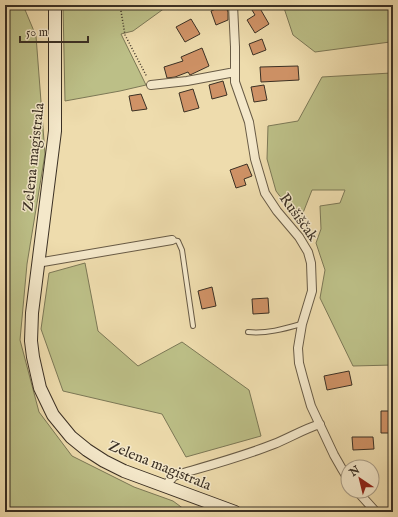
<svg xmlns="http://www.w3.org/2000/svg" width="398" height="517" viewBox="0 0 398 517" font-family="'IM FELL English',serif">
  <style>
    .green { fill: #bcbf87; stroke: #7c7856 }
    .building { fill: #cf9266; stroke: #3b3024 }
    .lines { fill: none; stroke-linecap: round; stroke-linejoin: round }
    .lane-casing { stroke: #685b46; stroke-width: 6 }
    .street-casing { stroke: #685b46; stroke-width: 10 }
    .secondary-casing { stroke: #3b3024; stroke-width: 14 }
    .path { stroke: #3b3024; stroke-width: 1.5; stroke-dasharray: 1 2; stroke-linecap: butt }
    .lane { stroke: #f4e8ca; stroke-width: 4 }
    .street { stroke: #f4e8ca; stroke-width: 8 }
    .secondary { stroke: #f4e8ca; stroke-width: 12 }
    .labels { text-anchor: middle; stroke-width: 3; stroke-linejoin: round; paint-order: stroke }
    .street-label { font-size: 15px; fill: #3b3024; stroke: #f4e8ca }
  </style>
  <rect width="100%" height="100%" fill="#eedcad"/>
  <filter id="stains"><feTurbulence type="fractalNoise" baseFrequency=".005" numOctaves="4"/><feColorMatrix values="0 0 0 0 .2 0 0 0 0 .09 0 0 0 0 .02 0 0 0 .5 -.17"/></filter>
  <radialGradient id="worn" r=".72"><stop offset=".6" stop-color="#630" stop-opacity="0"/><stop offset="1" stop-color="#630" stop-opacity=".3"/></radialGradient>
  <path class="green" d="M5,5H23L36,36L45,154L27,264L20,340L39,412L72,456L134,487L173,501L188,512H5Z
    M63,5H169L133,31L121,34L146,85L120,91L65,101Z
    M283,5H393V365L353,366L320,298L325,270L316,243L321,229L320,206L340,203L345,190H312L301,218L291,211L276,191L267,159L268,126L298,121L322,77L391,73L390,42L315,52L293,35Z
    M85,263L98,331L138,366L182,342L249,390L261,436L186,457L162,414L63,391L41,329L49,273Z"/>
  <path class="building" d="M225,5L228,12V20L216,25L211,11Z
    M249,5H258L269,24L255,33L247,20L255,15Z
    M191,19L200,34L185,42L176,27Z
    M262,39L266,50L253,55L249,44Z
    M202,48L209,66L190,75L188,72L175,77L167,78L164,67L183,61L181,57Z
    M298,66L299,80L261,82L260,67Z
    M223,81L227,95L212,99L209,85Z
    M264,85L267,100L254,102L251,87Z
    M193,89L199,108L184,112L179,93Z
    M141,94L147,109L132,111L129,96Z
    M247,164L252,176L244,179L246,185L236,188L230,170Z
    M212,287L216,306L202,309L198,291Z
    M268,298L269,313L253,314L252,299Z
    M349,371L352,385L327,390L324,376Z
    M381,411H393V433H381Z
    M352,437H373L374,449L353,450Z"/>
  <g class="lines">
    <g class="lane-casing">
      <path id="lane" d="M172,240L178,241L182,250L193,326
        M248,332C266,334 284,329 301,324"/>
    </g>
    <g class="street-casing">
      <path id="street" d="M233,5L235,47V82L249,122L255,159L265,193L277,211L299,237L308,252L311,263L312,291L302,324L298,348L299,363L303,378L311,406L334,455L342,469L348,479
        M151,85L187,81L235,72
        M37,263L172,240
        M165,486L174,476L180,474C211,465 244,456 274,444C289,438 304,429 320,424
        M357,491L376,512"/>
    </g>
    <g class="secondary-casing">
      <path id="secondary" d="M55,5V131L32,313L31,341L33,357L40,388L53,415L71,437L87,450L104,461L124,471L235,512"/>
    </g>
    <path class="path" d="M120,5L125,35L147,77"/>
    <use href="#lane" class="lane"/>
    <use href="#street" class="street"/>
    <use href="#secondary" class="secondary"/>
  </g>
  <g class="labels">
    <g class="street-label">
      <text transform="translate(33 157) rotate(-84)" y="5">Zelena magistrala</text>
      <text transform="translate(299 217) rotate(54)" y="5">Rušiščak</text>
      <text transform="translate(160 465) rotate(22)" y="5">Zelena magistrala</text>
    </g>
  </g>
  <rect width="398" height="517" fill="none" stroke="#eedcad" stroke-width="20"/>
  <rect x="6" y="6" width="386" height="505" fill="none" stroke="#3b3024" stroke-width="2"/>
  <rect x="10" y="10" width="378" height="497" fill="none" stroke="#3b3024"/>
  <g transform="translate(360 479) rotate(325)"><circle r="19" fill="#f4e8ca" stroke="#aa9e88"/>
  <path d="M0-3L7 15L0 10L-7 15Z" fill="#8f2418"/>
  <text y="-6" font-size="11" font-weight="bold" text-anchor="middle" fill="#3b3024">N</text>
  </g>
  <path d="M20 36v6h68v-6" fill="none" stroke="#3b3024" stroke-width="2"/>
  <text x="26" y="36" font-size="12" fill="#3b3024" stroke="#f4e8ca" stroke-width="3" paint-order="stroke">50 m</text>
  <rect width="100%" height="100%" filter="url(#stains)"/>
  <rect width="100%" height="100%" fill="url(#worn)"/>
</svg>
